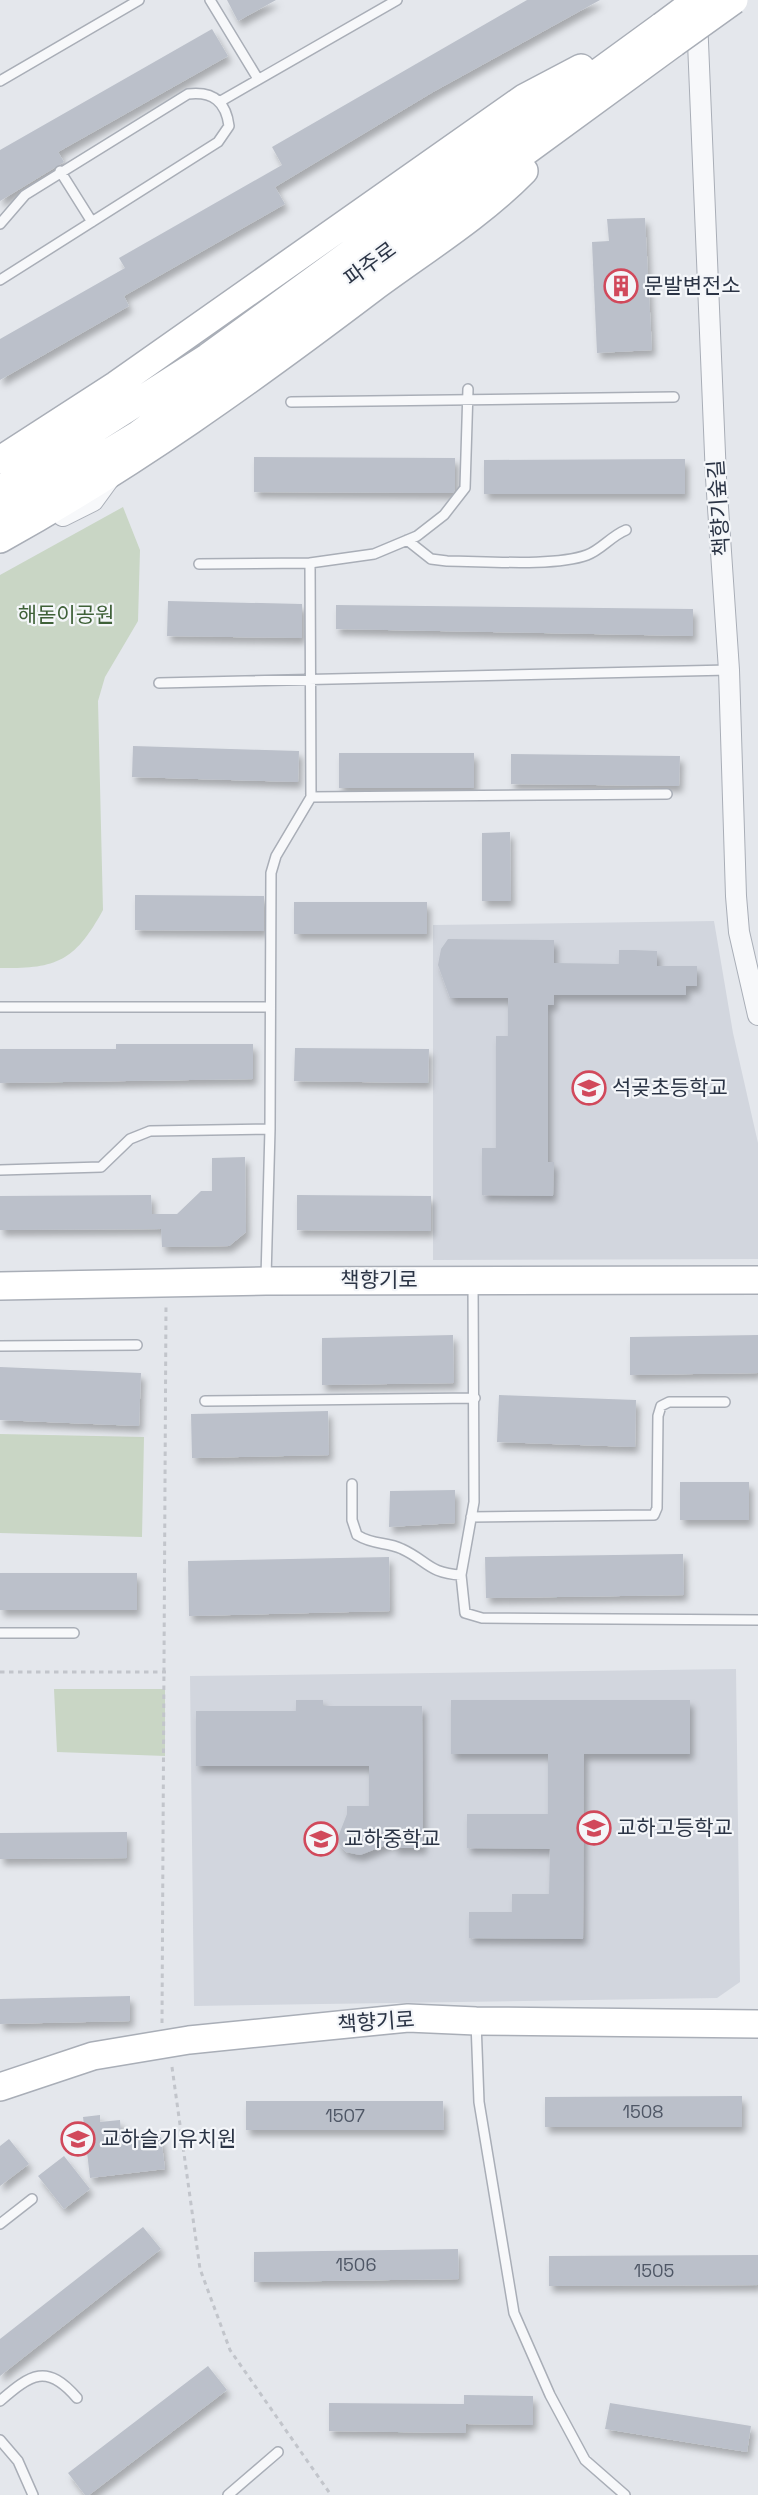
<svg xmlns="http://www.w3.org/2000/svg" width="758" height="2495" viewBox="0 0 758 2495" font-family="'Space Grotesk','Noto Sans KR',sans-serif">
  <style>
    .built { fill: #d2d6de }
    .green { fill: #c9d6c5 }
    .building { fill: #bbc0ca; filter: url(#shadow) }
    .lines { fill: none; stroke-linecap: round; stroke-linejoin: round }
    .lane-casing { stroke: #a9aeb7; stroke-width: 12 }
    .street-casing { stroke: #a9aeb7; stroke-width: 22 }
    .secondary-casing { stroke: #a9aeb7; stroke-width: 30 }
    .path { stroke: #c2c5cb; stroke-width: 3; stroke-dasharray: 4.5 4.5; stroke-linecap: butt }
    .lane { stroke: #f7f8fa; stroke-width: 9 }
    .street { stroke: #f7f8fa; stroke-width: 20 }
    .secondary { stroke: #fff; stroke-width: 27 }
    .secondary-bridge-casing { stroke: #a9aeb7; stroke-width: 30; stroke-linecap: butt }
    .secondary-bridge { stroke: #fff; stroke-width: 27 }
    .labels { text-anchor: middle; stroke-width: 4.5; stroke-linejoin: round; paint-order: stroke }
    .number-label { font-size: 18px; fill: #4f5766 }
    .street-label { font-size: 21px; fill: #2b3445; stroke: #f4f6f9 }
    .poi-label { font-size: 21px; fill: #2b3445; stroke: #f4f6f9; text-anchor: start }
    .park-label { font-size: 21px; fill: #3f6138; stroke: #f4f6f9 }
  </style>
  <defs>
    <filter id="shadow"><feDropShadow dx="3.5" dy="6" stdDeviation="3" flood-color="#0004"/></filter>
  </defs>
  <rect width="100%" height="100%" fill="#e4e7ec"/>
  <path class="built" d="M714,921L733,1033L758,1143V1259L433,1260V925Z
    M736,1669L740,1982L717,1998L194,2006L190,1676Z"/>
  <path class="green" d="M123,507L140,550L138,621L105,677L98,701L103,910C75,961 57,969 0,968V575Z
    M0,1434L144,1437L142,1537L0,1533Z
    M54,1689H165V1756L57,1752Z"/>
  <path class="building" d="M227,0H276L238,21Z
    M527,0H600L433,92L275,187L285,204L124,296L129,306L0,380V339L125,268L119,258L282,165L272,147Z
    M212,29L228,56L58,152L64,162L0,201V150Z
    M645,218L652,350L597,353L592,242L609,241L607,219Z
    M254,457L455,458V490L453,493L254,492Z
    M685,459V494H484V460Z
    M168,601L302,604V638L167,636Z
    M336,605L693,609V636L336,629Z
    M133,746L299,751L298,782L132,777Z
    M339,753H474V788H339Z
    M511,754L680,756L679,786L511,784Z
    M510,832L511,901H482V833Z
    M135,895L264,896V931L135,930Z
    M294,902H427V934H294Z
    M448,939L554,940V963L619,964V950H634L657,951V966H697V986H686V995H554V1005H548V1162H554L553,1196L482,1195V1148H496V1036H508V998H450L438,965L441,949Z
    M116,1044H253V1079L0,1083V1049H116Z
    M295,1048L429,1049L428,1083L294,1081Z
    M245,1157L246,1232L229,1246L162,1247L161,1229L0,1230V1196L151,1195L152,1214H177L201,1191H212V1158Z
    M297,1195L431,1196V1231L297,1230Z
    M453,1335L454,1383L322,1385V1338Z
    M758,1335V1373L630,1375V1337Z
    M0,1367L141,1373L139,1426L0,1420Z
    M499,1395L636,1400L635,1447L497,1442Z
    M328,1411L329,1455L192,1458L191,1414Z
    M680,1482H749V1520H680Z
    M455,1490V1523L389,1527L390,1491Z
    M683,1554L684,1595L486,1598L485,1557Z
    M389,1557L390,1611L189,1616L188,1561Z
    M0,1573H137V1610H0Z
    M296,1700H323V1706H422L423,1848H394V1842L360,1855L346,1852L339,1844L338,1837L347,1814V1806H369V1766H196V1711H296Z
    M451,1700H690V1754H584L583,1939L469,1938V1912H512V1894H549L550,1849L467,1848V1814H548V1754H451Z
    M127,1832V1858L0,1859V1833Z
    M130,1996V2021L0,2024V1999Z
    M742,2096V2127H545V2097Z
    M246,2101H443L444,2130H246Z
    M100,2115V2122L120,2120L122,2141L161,2137L165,2169L90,2178L83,2117Z
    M9,2139L29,2164L0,2186V2146Z
    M64,2156L90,2189L64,2209L38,2176Z
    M143,2227L161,2249L0,2376V2339Z
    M458,2249L459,2279L254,2282V2252Z
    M758,2255V2285L549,2286V2256Z
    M208,2366L227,2390L89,2495H85L68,2473Z
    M464,2395L533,2396V2425L466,2424V2433L329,2431V2403L464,2404Z
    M610,2403L751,2426L747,2452L605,2429Z"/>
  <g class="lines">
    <g class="lane-casing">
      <path id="lane" d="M210,0L258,79
        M0,81L139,0
        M221,101L397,0
        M60,171L92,222
        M0,224L25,195L188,94C213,91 226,102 229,126L218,142L0,280
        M291,402L674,397
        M407,540L431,559L447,561C484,561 554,567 587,555C601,550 611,536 626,530
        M199,564L310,563
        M159,683L729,670
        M311,797L667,794
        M0,1007H270
        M0,1170L101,1167L130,1139L150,1131L270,1129
        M266,1278L270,1129L271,873L276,856L311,797L310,563L374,554L417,536L444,515L465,488L468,389
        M473,1282L474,1502L461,1575L465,1613L482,1618L758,1620
        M0,1346L137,1345
        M205,1401L475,1398
        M352,1484V1520L357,1535C375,1546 386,1541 402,1549C428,1561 428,1573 461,1575
        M471,1517L654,1515L657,1508L658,1416L661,1406L669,1402H725
        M0,1633H74
        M476,2022L479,2102L514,2313L550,2395L585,2460L625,2495
        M0,2224L32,2199
        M0,2401C31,2374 47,2363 77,2398
        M0,2440L18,2461L33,2495
        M228,2495L278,2452"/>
    </g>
    <g class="street-casing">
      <path id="street" d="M697,18L716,478L729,670L736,896L739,932L758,1015
        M63,516L93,501L109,479"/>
    </g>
    <g class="secondary-casing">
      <path id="secondary" d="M0,460L116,385L524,98L581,68
        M0,490L208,357L662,26
        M0,518L139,434L674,43
        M0,539C132,466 253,379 373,288C423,251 481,215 524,171
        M0,1286L266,1281L758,1280
        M0,2087L93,2056L189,2040L408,2018L476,2021L758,2024"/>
    </g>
    <path class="path" d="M0,1672H166
      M162,2023L166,1304
      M172,2067L200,2269L230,2350L331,2495"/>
    <use href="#lane" class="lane"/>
    <use href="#street" class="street"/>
    <use href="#secondary" class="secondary"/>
    <g class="secondary-bridge-casing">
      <path id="secondary-bridge" d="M662,26L697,0
        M674,43L734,0"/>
    </g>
    <use href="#secondary-bridge" class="secondary-bridge"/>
  </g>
  <defs>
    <g id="building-ring" transform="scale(1.725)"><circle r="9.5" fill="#f4f6f9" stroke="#d1495b" stroke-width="1.5"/><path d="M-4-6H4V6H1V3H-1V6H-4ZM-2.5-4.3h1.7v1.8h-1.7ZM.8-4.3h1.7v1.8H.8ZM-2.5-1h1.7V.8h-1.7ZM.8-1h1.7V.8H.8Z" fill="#d1495b"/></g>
    <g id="school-ring" transform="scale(1.725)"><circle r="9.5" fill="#f4f6f9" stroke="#d1495b" stroke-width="1.5"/><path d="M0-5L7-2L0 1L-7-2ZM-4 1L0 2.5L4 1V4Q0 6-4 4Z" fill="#d1495b"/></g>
  </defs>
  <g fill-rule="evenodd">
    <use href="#building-ring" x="621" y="286"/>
    <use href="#school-ring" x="589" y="1088"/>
    <use href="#school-ring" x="594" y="1828"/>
    <use href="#school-ring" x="321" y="1839"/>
    <use href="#school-ring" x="78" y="2139"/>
  </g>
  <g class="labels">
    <g class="number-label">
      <text x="643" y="2118">1508</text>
      <text x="345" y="2122">1507</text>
      <text x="356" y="2271">1506</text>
      <text x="654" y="2277">1505</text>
    </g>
    <g class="street-label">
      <text transform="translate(370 264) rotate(-36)" y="7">파주로</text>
      <text transform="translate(719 508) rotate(-94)" y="7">책향기숲길</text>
      <text x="379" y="1287">책향기로</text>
      <text transform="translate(376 2022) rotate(-4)" y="7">책향기로</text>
    </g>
    <g class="poi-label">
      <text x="644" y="293">문발변전소</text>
      <text x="612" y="1095">석곶초등학교</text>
      <text x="617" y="1835">교하고등학교</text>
      <text x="344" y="1846">교하중학교</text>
      <text x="101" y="2146">교하슬기유치원</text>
    </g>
    <g class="park-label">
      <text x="66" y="622">해돋이공원</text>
    </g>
  </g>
</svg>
